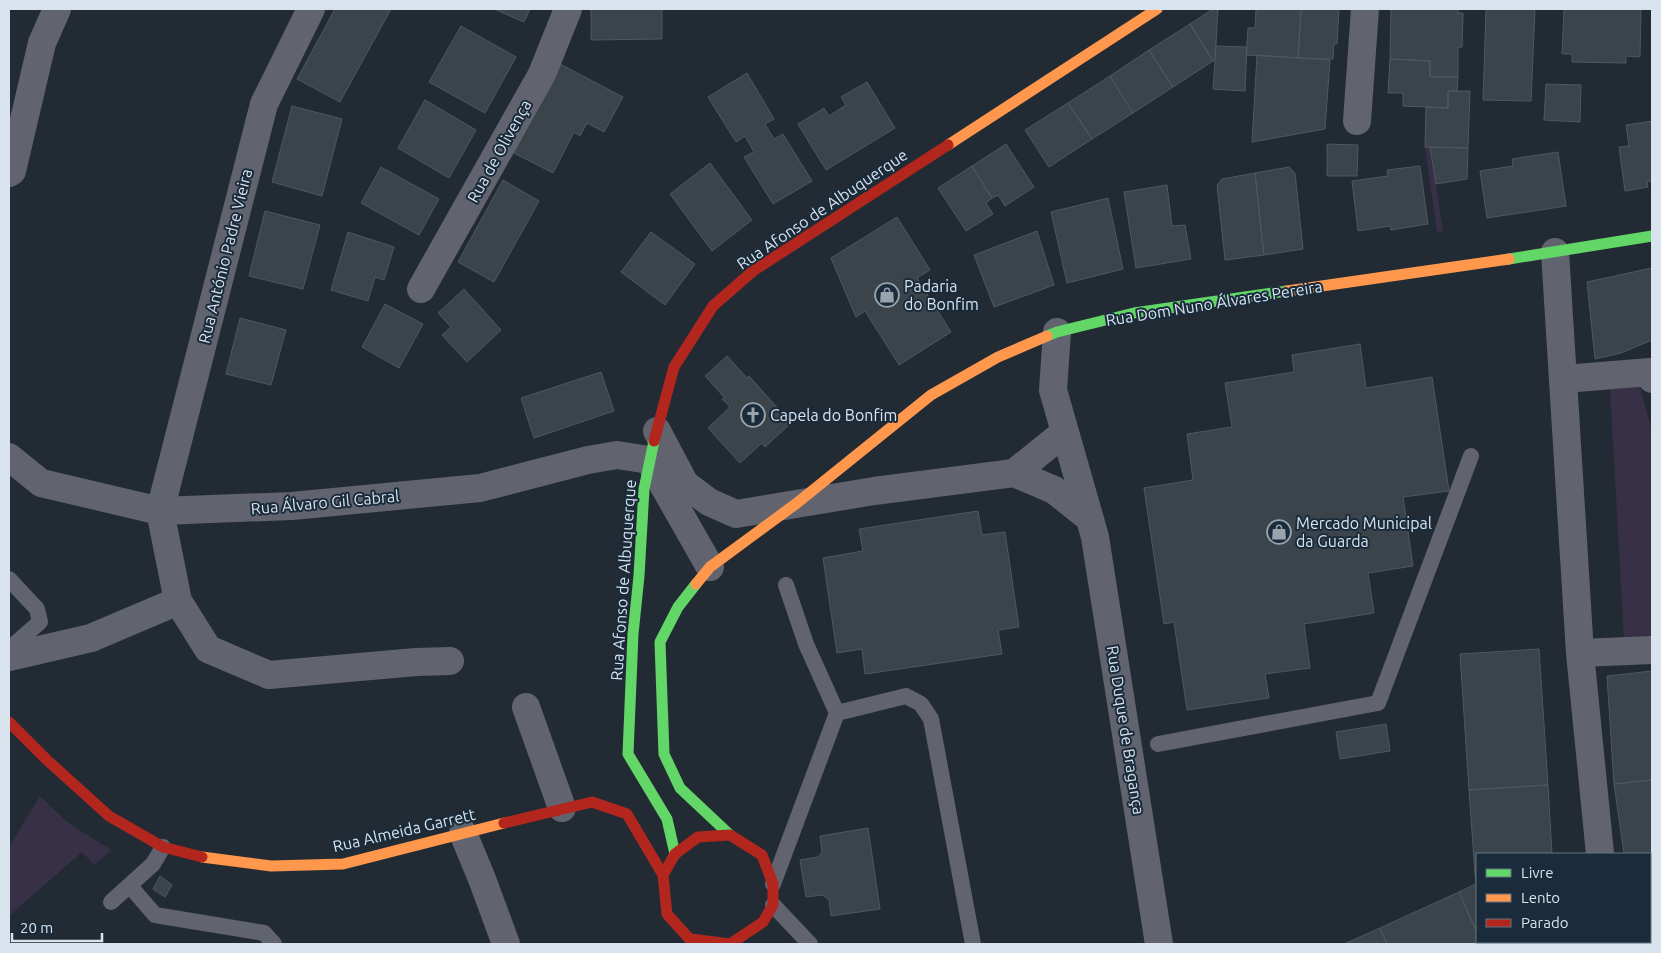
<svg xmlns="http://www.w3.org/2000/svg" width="1661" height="953" viewBox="0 0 1661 953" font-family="Ubuntu,sans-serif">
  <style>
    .green { fill: #383046 }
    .building { fill: #3a444a; stroke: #4f585d }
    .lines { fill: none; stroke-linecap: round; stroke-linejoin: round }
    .lane { stroke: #61646f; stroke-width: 16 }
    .street { stroke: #61646f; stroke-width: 28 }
    .fast { stroke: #63d668; stroke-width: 11 }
    .slow { stroke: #ff974d; stroke-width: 11 }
    .jam { stroke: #b3261e; stroke-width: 11 }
    .labels { text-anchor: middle; stroke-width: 4; stroke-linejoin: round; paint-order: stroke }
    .street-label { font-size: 16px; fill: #d8e3ed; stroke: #1a2b3b }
    .poi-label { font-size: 16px; fill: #d8e3ed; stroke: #1a2b3b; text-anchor: start }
  </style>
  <rect width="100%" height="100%" fill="#222b33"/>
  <path class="green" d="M1425,147H1430L1443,231L1437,232Z
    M1640,387L1652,432V636L1624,638L1610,389Z
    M40,796L67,822L111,850L94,865L82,852L9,916V847Z"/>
  <path class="building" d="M335,9H391L340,102L297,79Z
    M494,9H530L524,22Z
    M591,9H662V39L591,40Z
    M1213,9H1218L1215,60L1213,61L1190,24Z
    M1256,9H1301L1298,58L1246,55L1248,28H1255Z
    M1301,9H1339L1337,44H1334L1333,59L1298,58Z
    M1391,9H1459L1458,13H1463V18L1462,47H1458V77H1430V61L1390,59Z
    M1486,9H1535L1531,101L1483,100Z
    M1564,9H1641L1640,57L1626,56V63L1572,62V54H1562Z
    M1190,24L1213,61L1173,87L1149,50Z
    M461,26L516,57L485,113L429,82Z
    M1216,46L1247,47L1245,91L1213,89Z
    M1149,50L1173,87L1133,113L1110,76Z
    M1257,55L1330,60L1325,129L1252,142Z
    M1390,59L1430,61V77H1458L1457,91H1448V108L1403,106V93H1388Z
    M560,64L623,97L604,132L587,123L580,136L574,132L553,173L514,153Z
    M747,73L774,119L765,124L774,139L783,134L812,181L773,204L744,157L754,152L745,136L736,142L708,97Z
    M1110,76L1133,113L1092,139L1068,103Z
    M867,82L895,128L826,170L798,124L824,108L829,116L846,105L841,97Z
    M1546,84L1581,85L1580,122L1544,120Z
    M1448,91H1470L1468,148L1425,147L1426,107L1448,108Z
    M425,100L476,130L449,178L398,148Z
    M1068,103L1092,139L1049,167L1025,130Z
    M292,106L342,119L322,196L272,182Z
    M1652,121V181L1647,182L1648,187L1625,191L1619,147L1629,146L1626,125Z
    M1006,144L1034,187L1005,206L998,195L992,198L972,166Z
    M1327,144L1358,145L1357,176H1327Z
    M1430,147L1468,148L1467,179L1436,184Z
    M1558,152L1566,206L1487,218L1480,171L1513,166L1512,159Z
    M710,163L752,220L712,251L670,194Z
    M972,166L992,198L986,203L993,214L966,231L938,188Z
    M1420,166L1428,224L1391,230L1390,226L1358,231L1352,181L1388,176L1387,170Z
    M381,167L439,199L419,235L361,203Z
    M1289,167L1295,173L1303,249L1264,255L1255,173Z
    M1255,173L1264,255L1225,260L1217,185L1222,179Z
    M503,180L539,201L494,282L458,262Z
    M1167,185L1172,226L1185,225L1191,259L1136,268L1124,192Z
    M1108,198L1123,269L1067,283L1051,212Z
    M265,211L320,225L303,289L249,276Z
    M897,217L930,270L917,278L951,332L899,365L865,311L856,317L831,258Z
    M1037,231L1054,285L994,307L974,255Z
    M348,232L394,247L384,280L375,277L368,301L331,290Z
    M651,232L695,264L665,305L621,272Z
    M1652,268V340L1621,353L1595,359L1587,282Z
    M464,289L501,330L467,362L442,335L451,327L438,313Z
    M385,304L423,324L399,368L362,347Z
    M240,318L286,330L271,385L226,374Z
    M1360,344L1366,388L1432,377L1449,491L1403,497L1413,566L1368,573L1374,613L1304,624L1310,668L1265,674L1269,698L1187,710L1174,622L1164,624L1144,488L1193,480L1187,434L1232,427L1225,383L1294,372L1292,355Z
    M727,356L747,378L749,376L791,423L765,447L762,443L740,463L708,428L730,407L722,399L725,398L705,376Z
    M601,372L614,411L534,438L521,398Z
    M978,511L982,535L1005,532L1019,627L998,630L1002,654L865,674L862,649L837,653L823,558L863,551L859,529Z
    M1539,649L1548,785L1469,790L1460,654Z
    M1652,671V780L1614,784L1607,676Z
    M1386,724L1390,751L1340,759L1336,732Z
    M1652,780V901L1650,903V854H1624L1614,784Z
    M1548,785L1552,854H1477V874H1475L1469,790Z
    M868,828L880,909L831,916L829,900L823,895L806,897L800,860L818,857L822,852L820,836Z
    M1475,874H1477V933L1459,892L1476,884Z
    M160,876L172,885L165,897L153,889Z
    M1459,892L1477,933V942H1481L1482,944H1387L1380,928Z
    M1380,928L1387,944H1344Z
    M1481,942H1527L1525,944H1482Z"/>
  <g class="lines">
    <path class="lane" d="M9,579L37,609L40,622L9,649
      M786,585L806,644L837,713
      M1158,744L1378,703L1471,456
      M773,884L837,713L906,696L921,704L931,719L973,944
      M130,886L155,915L264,933L274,944
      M111,902L153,864L163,847
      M773,905L810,944"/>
    <path class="street" d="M311,9L264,104L160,511L178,601L208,649L269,675L416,662L450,661
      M1357,121L1365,9
      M9,173L12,171L42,43L57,9
      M1555,252L1580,653L1600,854
      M421,289L542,74L568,9
      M1057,332L1053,390L1095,537L1159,944
      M1564,379L1650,372L1652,379
      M657,431L685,484L709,502L736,514L874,491L1014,473L1065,432
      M9,457L41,483L160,511L292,506L480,488L588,460L617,455L649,460L710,567
      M1014,473L1054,490L1088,517
      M1580,653L1652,650
      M9,657L91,638L178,601
      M526,707L562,808
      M463,833L482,879L506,944
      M1650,915L1652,914
      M1588,944L1593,942"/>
    <path class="fast" d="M1509,259L1652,236
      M1047,336L1057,332L1134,313L1287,291
      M654,441L644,489L639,576L633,634L628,754L667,819L675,854
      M696,584L678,607L660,642L664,754L680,788L730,835"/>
    <path class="slow" d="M948,145L1157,9
      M1287,291L1509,259
      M696,584L710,567L797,503L931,395L998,357L1047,336
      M202,857L271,866L343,864L504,823"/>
    <path class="jam" d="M654,441L674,367L713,306L753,271L948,145
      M9,722L47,760L109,816L163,847L202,857
      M504,823L592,802L627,814L663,875
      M691,939L730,944L763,922L773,905V884L762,855L730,835L698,837L675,854L663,875L667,914L694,944"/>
  </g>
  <defs>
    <g id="shop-ring" transform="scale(1.25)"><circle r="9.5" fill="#1a2b3b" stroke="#98a3ac" stroke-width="1.5"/><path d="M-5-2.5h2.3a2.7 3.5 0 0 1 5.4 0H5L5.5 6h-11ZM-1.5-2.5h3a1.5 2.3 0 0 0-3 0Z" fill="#98a3ac"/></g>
    <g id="church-ring" transform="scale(1.25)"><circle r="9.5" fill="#1a2b3b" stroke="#98a3ac" stroke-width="1.5"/><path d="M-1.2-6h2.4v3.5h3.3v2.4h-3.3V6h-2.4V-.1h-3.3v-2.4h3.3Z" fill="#98a3ac"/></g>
  </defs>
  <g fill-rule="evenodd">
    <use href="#shop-ring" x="887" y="295"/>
    <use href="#church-ring" x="753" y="415"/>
    <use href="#shop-ring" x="1279" y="532"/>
  </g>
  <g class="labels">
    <g class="street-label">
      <text transform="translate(499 151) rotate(-61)" y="6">Rua de Olivença</text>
      <text transform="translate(822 209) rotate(-34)" y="6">Rua Afonso de Albuquerque</text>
      <text transform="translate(225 256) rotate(-76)" y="6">Rua António Padre Vieira</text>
      <text transform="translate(1214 303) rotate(-9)" y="6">Rua Dom Nuno Álvares Pereira</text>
      <text transform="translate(325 502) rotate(-5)" y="6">Rua Álvaro Gil Cabral</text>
      <text transform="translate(623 580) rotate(-86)" y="6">Rua Afonso de Albuquerque</text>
      <text transform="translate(1126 730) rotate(81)" y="6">Rua Duque de Bragança</text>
      <text transform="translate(404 830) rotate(-13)" y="6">Rua Almeida Garrett</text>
    </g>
    <g class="poi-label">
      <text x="904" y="292">Padaria<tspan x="904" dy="18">do Bonfim</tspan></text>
      <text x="770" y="421">Capela do Bonfim</text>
      <text x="1296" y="529">Mercado Municipal<tspan x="1296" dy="18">da Guarda</tspan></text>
    </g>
  </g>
  <rect width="1661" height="953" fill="none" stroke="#d8e3ed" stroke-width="20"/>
  <rect x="1476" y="853" width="175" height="90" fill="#1a2b3b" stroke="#667582"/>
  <rect x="1486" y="869" width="25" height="8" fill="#63d668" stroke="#667582"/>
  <text x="1521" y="878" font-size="15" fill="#d8e3ed">Livre</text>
  <rect x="1486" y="894" width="25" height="8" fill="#ff974d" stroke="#667582"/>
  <text x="1521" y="903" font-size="15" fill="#d8e3ed">Lento</text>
  <rect x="1486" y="919" width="25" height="8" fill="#b3261e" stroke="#667582"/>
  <text x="1521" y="928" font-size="15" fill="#d8e3ed">Parado</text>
  <path d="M12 933v8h90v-8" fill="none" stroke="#d8e3ed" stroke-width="2.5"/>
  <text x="20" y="933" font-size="15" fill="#d8e3ed" stroke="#1a2b3b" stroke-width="4" paint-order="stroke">20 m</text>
</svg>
